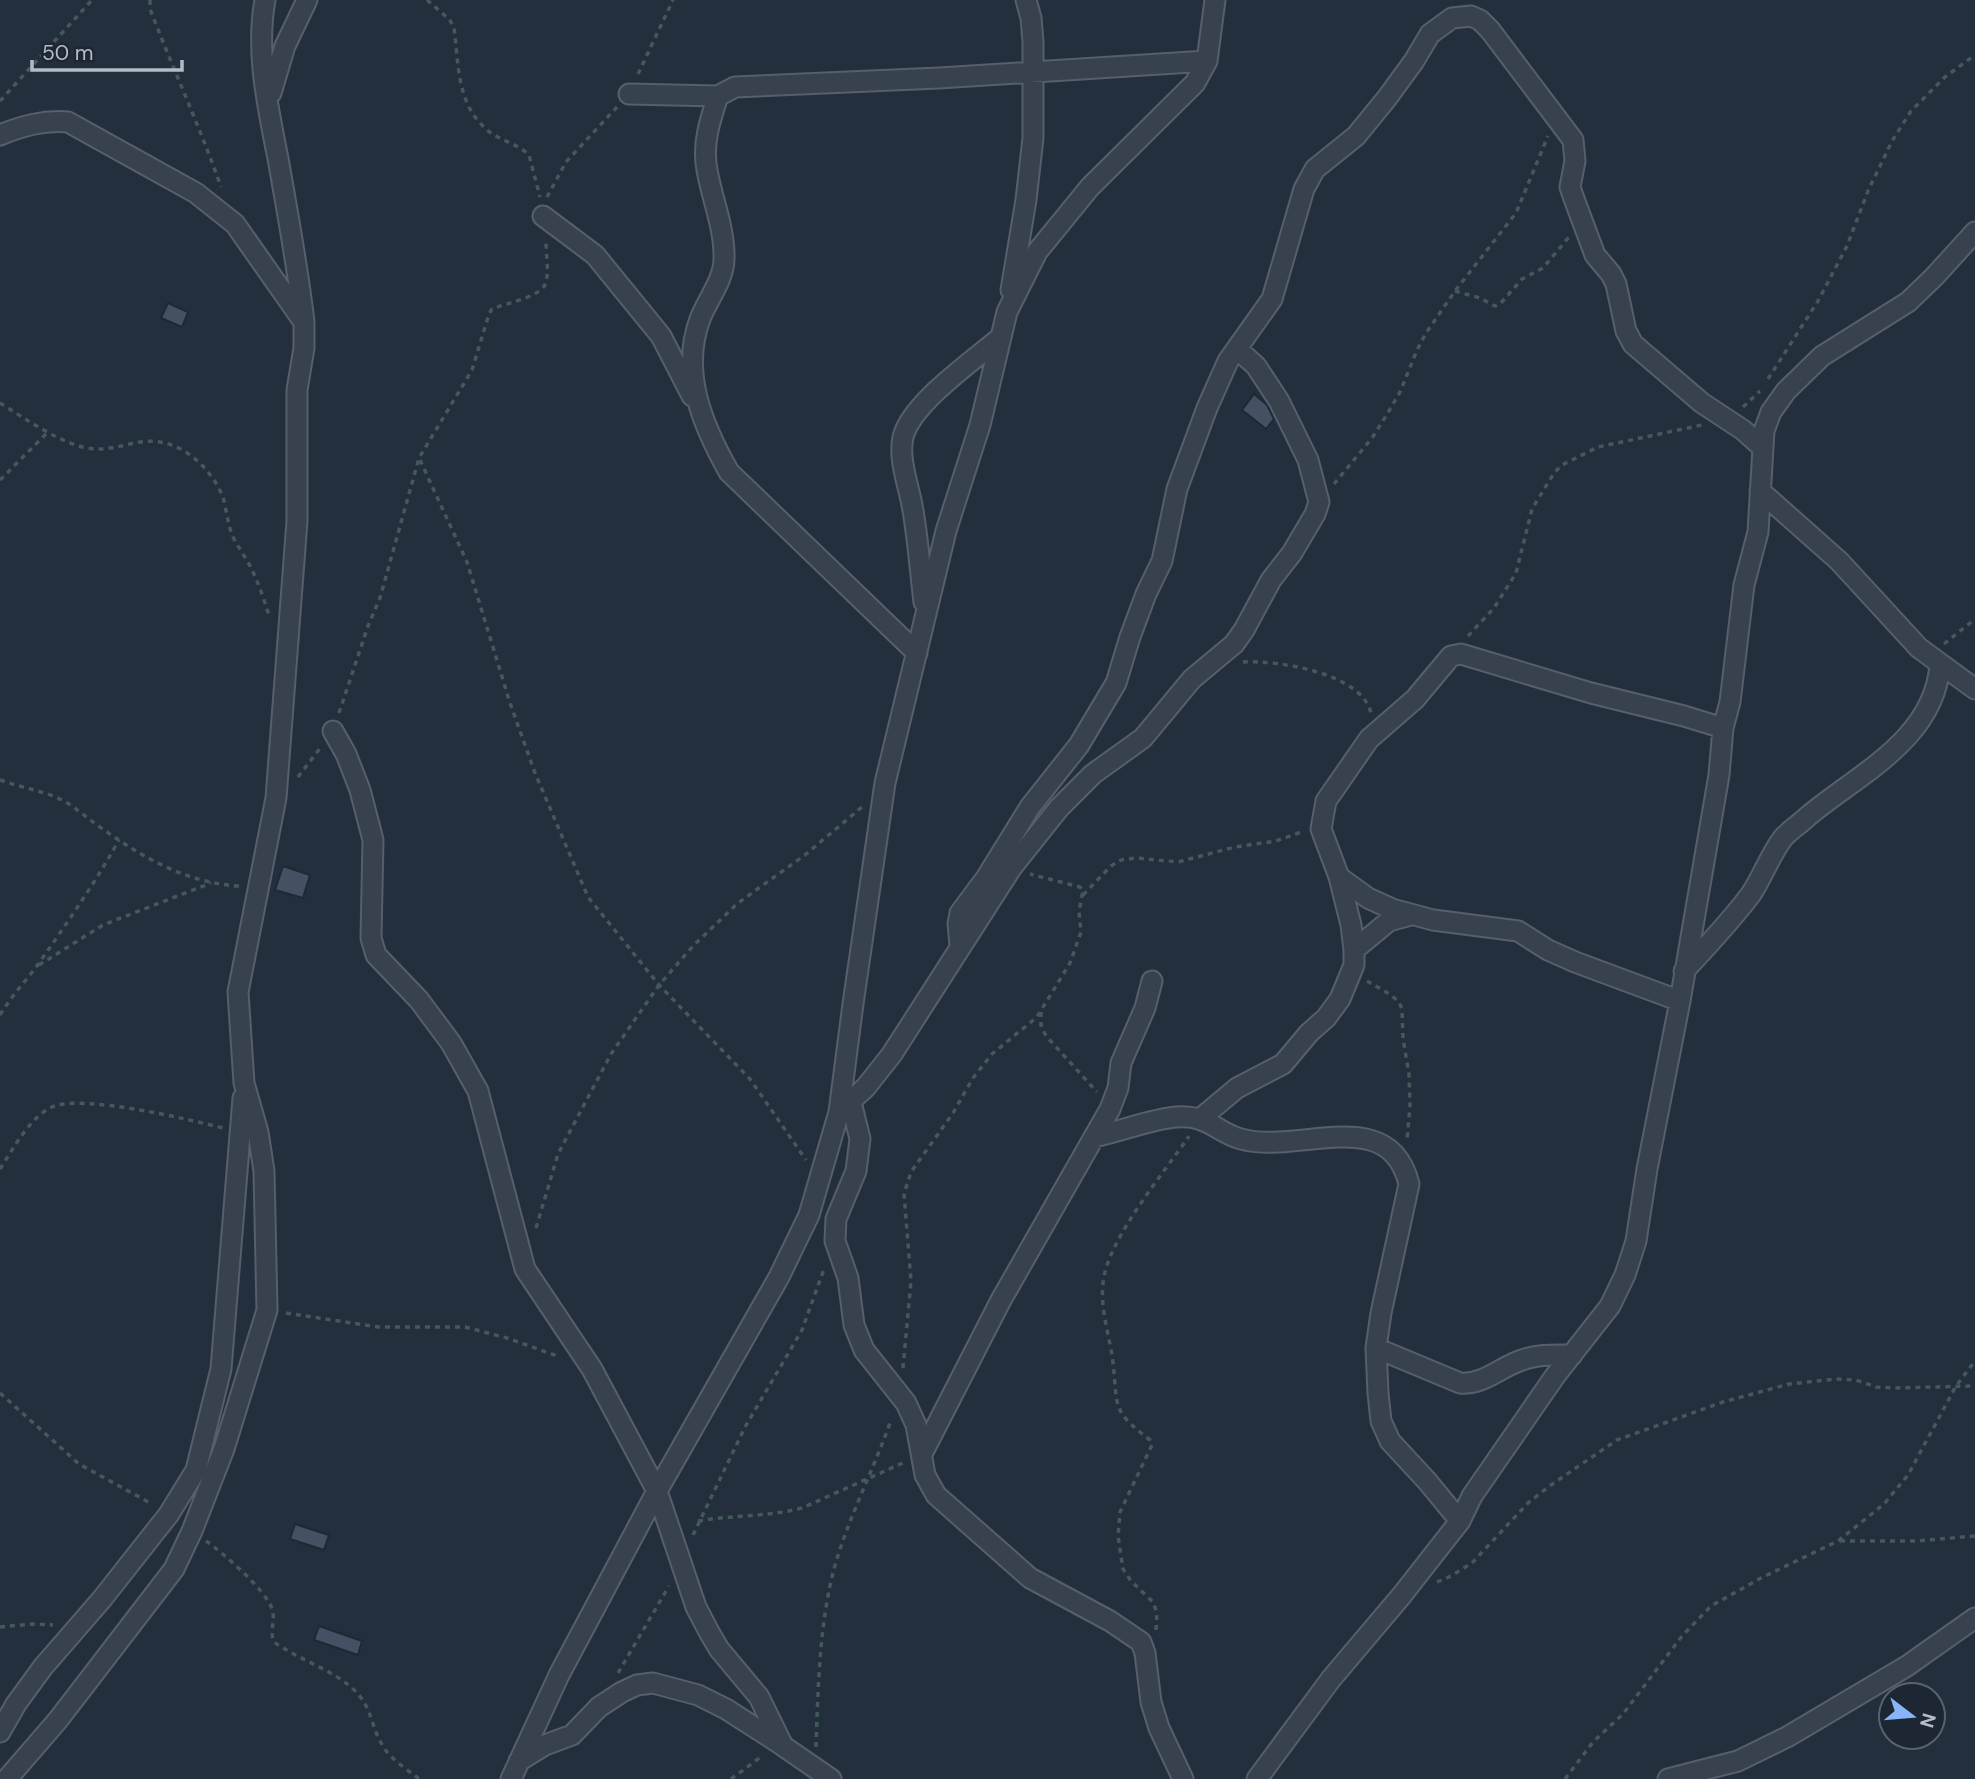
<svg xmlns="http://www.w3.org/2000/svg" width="1975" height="1779" viewBox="0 0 1975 1779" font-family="'DM Sans',sans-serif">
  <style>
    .building { fill: #455162; stroke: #1f2835; stroke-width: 2 }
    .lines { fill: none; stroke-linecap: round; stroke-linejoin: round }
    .street-casing { stroke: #565f6c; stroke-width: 23 }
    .path { stroke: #44595c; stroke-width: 3.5; stroke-dasharray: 5 5; stroke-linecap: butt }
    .street { stroke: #38414e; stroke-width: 19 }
  </style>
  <rect width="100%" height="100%" fill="#242f3e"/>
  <path class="building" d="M168,303L188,312L182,327L161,318Z
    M1254,394L1267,405L1274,419L1266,429L1242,410Z
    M283,866L310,875L303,898L275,890Z
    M295,1524L329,1535L324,1550L290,1539Z
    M319,1626L362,1641L358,1655L314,1640Z"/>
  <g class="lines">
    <g class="street-casing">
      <path id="street" d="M271,93L285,46L307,0
        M629,94L718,96L735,87L939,78L1207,61
        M718,96C710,120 702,144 707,170C712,199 725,229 724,259C724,280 707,300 700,319C680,373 703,426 729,472L917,653
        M0,135C22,126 43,120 68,122L196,193L235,224L301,318
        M543,216L595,255L661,336L692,396
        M1011,290L1026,200L1033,138V42L1031,18L1026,0
        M1760,491L1839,561L1919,648L1975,689
        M924,602C920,570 918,537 912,505C908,483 896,453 905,431C919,398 974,360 1001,337
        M333,731L346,754L360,790L373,840L371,938L376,955L419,1000L451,1043L478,1091L525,1269L592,1369L657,1491L696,1607L709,1632L719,1649L759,1697L783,1746L831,1779
        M960,945L958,924L960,913L986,878L1030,807L1079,745L1116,683L1130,637L1146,594L1162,561L1177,489L1207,408L1228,361L1272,299L1304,189L1315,169L1356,136L1387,98L1414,61L1430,34L1452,18L1471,16L1480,20L1490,30L1573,140L1575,161L1570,187L1573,196L1595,255L1611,274L1616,284L1626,331L1633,344L1702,403L1743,430L1763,448
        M1354,950L1389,921L1411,915
        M1684,971C1707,946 1731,921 1751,894C1763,876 1770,855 1783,838C1790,830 1800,824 1807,817C1858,774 1934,740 1940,665
        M1680,1001L1575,962L1548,950L1518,931L1433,920L1392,909L1368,898L1339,877L1321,829L1326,801L1369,739L1415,699L1451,656L1461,654L1591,693L1684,716L1723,728
        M851,1102L860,1139L856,1171L836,1219L835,1241L848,1278L854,1325L864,1350L906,1403L916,1425L925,1475L936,1495L1030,1578L1110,1621L1141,1642L1145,1653L1151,1702L1159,1728L1183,1779
        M839,1112L866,1087L892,1054L1012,867L1059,808L1093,774L1143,738L1192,679L1234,644L1244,630L1271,580L1292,553L1315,514L1319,502L1308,460L1279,401L1256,366L1237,349
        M1201,1118L1237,1088L1283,1064L1309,1033L1326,1018L1340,999L1354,965V950L1351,925L1339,877
        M1094,1137C1118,1132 1155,1118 1177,1117C1209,1115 1216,1132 1241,1139C1299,1155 1389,1103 1409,1184L1381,1313L1376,1348L1378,1393L1381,1421L1390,1441L1427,1481L1460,1521
        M1376,1348L1460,1383C1484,1385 1500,1367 1522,1360C1538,1354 1555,1355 1572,1355
        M922,1454L1001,1300L1110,1109L1118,1088L1121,1063L1145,1008L1152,981
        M0,1732L16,1704L43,1667L102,1599L169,1514L196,1470L221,1369L243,1098
        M519,1761L545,1745L572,1735L599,1707L622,1692L637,1685L653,1683L698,1695L726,1709L782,1745
        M7,1779L58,1720L174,1569L192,1531L224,1449L267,1310L264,1171L258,1132L244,1083L238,992L276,798L297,521V390L304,348V322C298,269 288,216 279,164C269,111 255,55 265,0
        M511,1779L559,1675L657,1491L779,1277L809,1215L839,1112L853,1004L885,783L946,531L980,425L1007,312L1037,252L1090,187L1195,83L1207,61L1215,0
        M1257,1779L1331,1679L1402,1595L1460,1521L1472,1496L1555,1376L1610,1306L1625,1275L1636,1241L1647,1169L1680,1001L1719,775L1723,728L1730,702L1744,585L1758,532L1764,431L1771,412L1786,391L1822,356L1908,302L1934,277L1975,232
        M1668,1779L1738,1761L1787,1737L1907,1666L1975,1618"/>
    </g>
    <path class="path" d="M150,0V9C173,69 200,127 221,187
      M427,0L449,19L454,27C459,66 456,107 491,133C503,141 519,145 529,155L540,197
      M638,74L673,0
      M0,101L92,0
      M547,197L566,162L617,107
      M1455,291L1480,298L1495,306L1500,304L1522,279L1543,268L1569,237
      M1768,379L1818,301L1847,246L1868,191L1892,141L1911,111L1945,77L1975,55
      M0,403C26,419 66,448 96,449C118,450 138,438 160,442C188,446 216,474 224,501C227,514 228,525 233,537C239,549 247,559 252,570C259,584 264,600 269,615
      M1743,407L1760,391
      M420,460L467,562L510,703L535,773L588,897L659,985L750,1079L806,1160
      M0,480L48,432
      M1334,484L1372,438L1386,416L1400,392L1417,350L1426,333L1455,291L1516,213L1548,136
      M1468,636L1494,608L1516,573L1532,509L1554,473L1562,465L1598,447L1702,425
      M1944,644L1975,619
      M1243,662C1277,660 1362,673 1371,713
      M339,713L368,626L380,598L419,458L472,370L489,314L492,309C506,303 543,297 546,282C549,270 546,254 546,242
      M298,777L321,747
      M0,780C22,788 46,791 66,802C77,809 87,818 97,825C140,856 185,883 239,886
      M1083,895L1111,866L1121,860L1136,858L1178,862L1235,847L1276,841L1304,831
      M39,965L103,925L211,883
      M1367,981L1391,995L1399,1002L1402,1009L1403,1039L1409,1074L1410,1106L1407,1140
      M1041,1012V1027L1047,1037L1097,1092
      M0,1015C12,995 26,981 39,963C67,923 95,883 119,840
      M0,1169C13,1149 30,1117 52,1107C83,1094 187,1119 223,1128
      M536,1228L558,1154L611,1054L659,985L694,945L738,903L805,855L862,807
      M286,1313L379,1327H465L507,1338L560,1357
      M903,1368L911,1281L904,1194L911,1172L953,1113L973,1078L992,1054L1037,1017L1070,963L1081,932L1079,911L1083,891L1080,887L1030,874
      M0,1393L79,1464L152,1504
      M698,1521C733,1515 768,1517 802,1508L905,1462
      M693,1535L745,1427L802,1330L824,1269
      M206,1541C223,1553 266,1590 272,1609C276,1621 269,1631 274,1642C299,1660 330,1668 353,1689C373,1707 370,1726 383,1746C391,1760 407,1769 419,1779
      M1840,1541H1916L1975,1536
      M1437,1582L1451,1576L1472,1563L1528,1503L1551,1485L1617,1440L1723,1402L1789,1384L1836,1379L1856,1380L1876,1387L1894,1388L1975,1386
      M0,1627L32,1624L53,1625
      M1156,1630L1157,1613L1153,1602L1131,1581L1123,1569L1118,1536L1120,1512L1152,1445L1150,1440C1111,1410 1118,1408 1113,1363C1110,1337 1100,1310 1103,1283C1107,1240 1164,1173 1189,1136
      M618,1673L669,1586
      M816,1747C818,1691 819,1635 831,1581C843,1528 873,1472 891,1420
      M731,1779L762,1756
      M1565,1779L1593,1742L1623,1714L1682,1636L1711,1606L1761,1578L1838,1541L1884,1504L1908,1475L1956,1386L1975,1361"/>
    <use href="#street" class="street"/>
  </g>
  <g transform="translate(1912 1716) rotate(106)"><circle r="33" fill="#1d2633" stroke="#59626f" stroke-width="2"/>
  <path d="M0-5L12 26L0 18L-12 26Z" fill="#8ab4f8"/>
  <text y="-10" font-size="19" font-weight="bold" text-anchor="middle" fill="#b4bcc9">N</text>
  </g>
  <path d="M32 60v10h150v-10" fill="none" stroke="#b4bcc9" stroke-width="3.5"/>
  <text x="42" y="60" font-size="21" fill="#b4bcc9" stroke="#1d2633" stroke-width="5" paint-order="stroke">50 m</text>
</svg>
